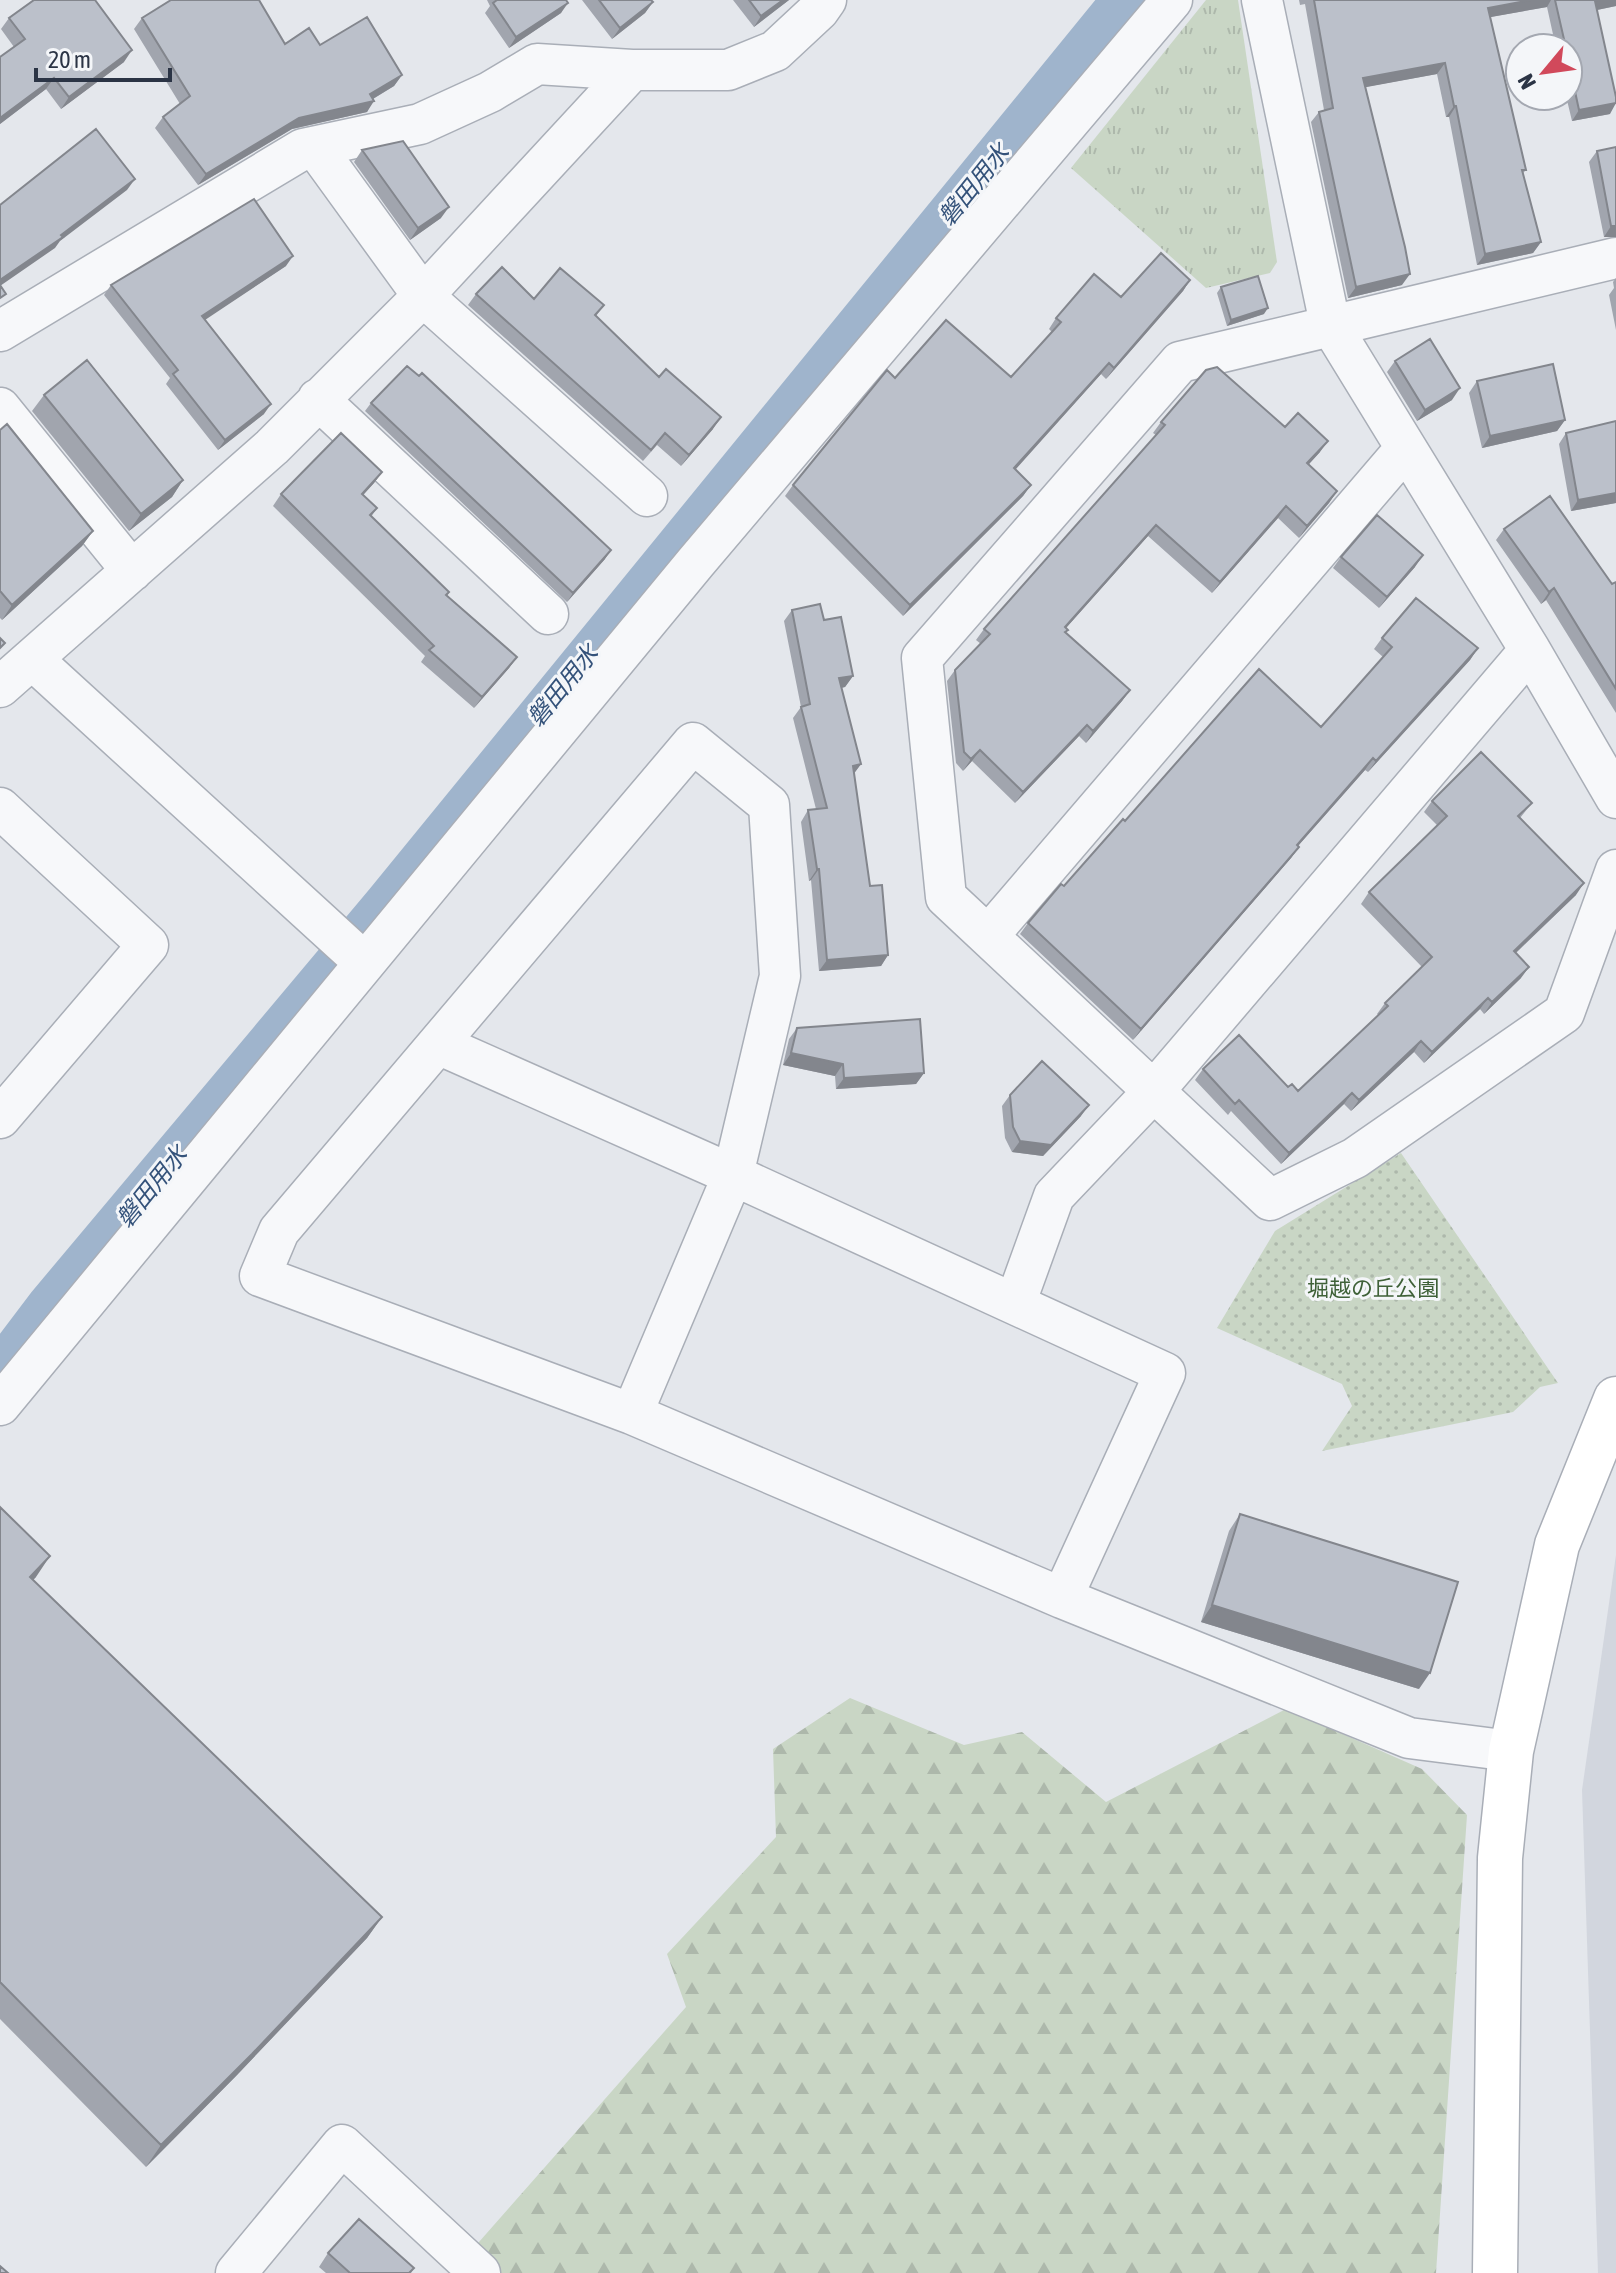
<svg xmlns="http://www.w3.org/2000/svg" width="1616" height="2273" viewBox="0 0 1616 2273" font-family="'Asap Condensed','Noto Sans JP',sans-serif">
  <style>
    .built { fill: #d2d6de }
    .grass { fill: url(#grass-tufts) }
    .forest { fill: url(#forest-firs) }
    .park { fill: url(#park-dots) }
    .lines { fill: none; stroke-linecap: round; stroke-linejoin: round }
    .canal { stroke: #9fb4cc; stroke-width: 46 }
    .street-casing { stroke: #a9aeb7; stroke-width: 43 }
    .secondary-casing { stroke: #a9aeb7; stroke-width: 47 }
    .street { stroke: #f7f8fa; stroke-width: 40 }
    .secondary { stroke: #fff; stroke-width: 44 }
    .wall { fill: #a1a5ae }
    .shaded-wall { fill: #83868d }
    .building { fill: #bbc0ca; stroke: #83868d; stroke-width: 2 }
    .labels { text-anchor: middle; stroke-width: 6; stroke-linejoin: round; paint-order: stroke }
    .park-label { font-size: 22px; fill: #3f6138; stroke: #f4f6f9 }
    .water-label { font-size: 24px; font-style: italic; fill: #34527a; stroke: #f4f6f9 }
  </style>
  <defs>
    <pattern id="grass-tufts" width="24" height="20" patternUnits="userSpaceOnUse" patternTransform="scale(2)"><rect width="24" height="20" fill="#c9d6c5"/><path d="M3 7l-1-3M5 7V3M7 7l1-3M15 17l-1-3M17 17v-4M19 17l1-3" fill="none" stroke="#adb8ab"/></pattern>
    <pattern id="forest-firs" width="22" height="20" patternUnits="userSpaceOnUse" patternTransform="scale(2)"><rect width="22" height="20" fill="#c9d6c5"/><path d="M5 1l3.5 6h-7zM16 11l3.5 6h-7z" fill="#adb8ab"/></pattern>
    <pattern id="park-dots" width="8" height="8" patternUnits="userSpaceOnUse" patternTransform="scale(2)"><rect width="8" height="8" fill="#c9d6c5"/><path d="M2 2h.1M6 6h.1" fill="none" stroke="#adb8ab" stroke-width="1.8" stroke-linecap="round"/></pattern>
  </defs>
  <rect width="100%" height="100%" fill="#e4e7ec"/>
  <path class="built" d="M1616,1555V2273H1598L1582,1790Z"/>
  <path class="grass" d="M1206,0H1238L1277,262L1270,273L1206,288L1071,168Z"/>
  <path class="forest" d="M850,1698L964,1745L1022,1732L1106,1802L1286,1709L1422,1769L1467,1815L1436,2273H483L464,2259L686,2007L667,1954L776,1837L773,1749Z"/>
  <path class="park" d="M1401,1153L1558,1383L1540,1387L1513,1412L1322,1451L1352,1406L1342,1384L1217,1328L1275,1231Z"/>
  <g class="lines">
    <path class="canal" d="M0,1372L49,1307L387,904L1125,0"/>
    <g class="street-casing">
      <path id="street" d="M1262,0L1330,324L1530,650L1616,798
        M315,147L423,296L647,496
        M1616,258L1180,362L922,658L946,897L1270,1200L1355,1158L1564,1013L1616,870
        M0,331L303,149L420,124L490,92L537,64L632,70H728L775,51L819,10L826,0
        M318,399L548,614
        M0,408L132,571
        M32,659L365,963
        M0,687L272,447L423,296L632,70
        M0,808L148,945L0,1118
        M988,936L1406,448
        M438,1044L733,1175L1165,1373L1062,1598L1409,1738L1511,1751
        M1015,1304L1054,1196L1153,1092L1530,650
        M0,1405L696,562L1172,0
        M632,1414L733,1175L780,976L769,805L693,743L279,1231L260,1276L632,1414L1062,1598
        M236,2273L342,2145L480,2273"/>
    </g>
    <g class="secondary-casing">
      <path id="secondary" d="M1495,2273L1500,1858L1511,1751L1557,1545L1616,1399"/>
    </g>
    <use href="#street" class="street"/>
    <use href="#secondary" class="secondary"/>
  </g>
  <path class="wall" d="M487,0H566L561,13L509,48L485,13L490,6Z
    M582,0H651L653,2L645,13L612,39Z
    M733,0H789L754,27Z
    M1299,0H1616V6L1597,10L1610,114L1572,121L1566,96H1568V48H1556L1547,7L1490,17L1526,170L1523,173L1541,242L1533,253L1477,265L1449,117H1446L1437,74L1365,87L1402,285L1348,298L1311,122L1319,112L1324,110L1305,4L1300,5Z
    M9,18L124,62L61,109L46,89L0,124V57L14,47L1,29Z
    M142,18L285,44L320,45L402,75L394,86L373,99L367,112L292,129L198,185L155,128L163,117L180,104L134,29Z
    M362,150L441,218L410,240L354,162Z
    M1597,151L1616,237H1604L1589,162Z
    M286,266L205,319L264,414L218,450L166,384L170,378L104,295L111,285Z
    M1616,278V330L1609,295L1614,288L1613,282Z
    M1190,280L1183,291L1106,379L1101,374L1015,469L1031,485L1023,496L903,616L785,496L793,485L895,378L1011,377L1052,332L1049,329L1056,318L1121,297Z
    M1221,287L1264,314L1227,326L1217,293Z
    M476,294L604,305L596,316L713,429L681,466L657,445L643,461L468,305Z
    M1395,361L1452,400L1417,421L1387,372Z
    M1477,381L1565,420L1557,431L1482,448L1469,393Z
    M44,395L183,480L172,497L129,531L32,411Z
    M371,403L605,559L567,602L365,411Z
    M1161,422L1285,427L1320,452L1308,465L1337,491L1329,503L1299,538L1278,518L1212,593L1148,536L1066,628L1065,633L1130,690L1122,701L1086,743L1079,736L1015,803L972,761L963,771L956,763L947,681L955,670L981,644L976,640L984,629L1156,435L1153,433Z
    M0,430L93,531L82,546L2,620L0,618Z
    M1566,433L1616,503L1571,511L1559,444Z
    M382,472L374,483L363,495L377,508L371,517L449,592L447,596L517,657L509,668L474,708L421,662L425,656L273,506L281,494Z
    M1504,529L1612,584L1616,582V713L1546,600L1541,604L1496,540Z
    M1341,557L1415,567L1379,608L1333,568Z
    M792,610L824,620L853,676L845,687L841,688L861,764L854,773L870,886L888,955L881,966L819,971L811,880L809,881L801,822L808,810L816,809L793,718L801,707L784,621Z
    M1382,638L1478,648L1470,660L1368,772L1365,770L1298,846L1299,847L1291,858L1133,1040L1020,934L1028,923L1125,821L1321,727L1383,657L1374,649Z
    M1432,801L1532,803L1520,818L1576,895L1516,953L1521,978L1484,1014L1480,1009L1424,1063L1414,1052L1351,1111L1344,1104L1281,1164L1231,1111L1228,1115L1195,1080L1203,1069L1288,1087L1298,1091L1378,1015L1377,1014L1385,1003L1422,967L1361,904L1369,892L1438,826L1424,812Z
    M797,1028L924,1073L916,1084L836,1089L835,1076L783,1065L789,1039Z
    M1010,1095L1081,1116L1043,1156L1012,1152L1005,1138L1002,1106Z
    M0,1507L36,1577L33,1580L382,1917L367,1938L237,2075L146,2167L0,2019Z
    M1240,1514L1419,1689L1201,1622L1229,1531Z
    M328,2253L414,2268L411,2273H326L319,2267Z"/>
  <path class="shaded-wall" d="M783,0H789L754,27L761,16Z
    M1531,0H1551L1547,7L1480,19L1488,8Z
    M1600,0H1616V6L1587,12L1595,1Z
    M653,2L645,13L612,39L620,28Z
    M568,3L561,13L509,48L516,37Z
    M132,50L124,62L61,109L69,97Z
    M1445,63L1437,74L1356,89L1363,78Z
    M402,75L394,86L366,103L374,101L367,112L292,129L198,185L206,174L299,118L370,94Z
    M54,78L46,89L0,124V118Z
    M1616,103L1610,114L1572,121L1579,110Z
    M1454,106H1456L1449,117H1446Z
    M135,179L127,190L60,241L55,248L0,286V280Z
    M449,207L441,218L410,240L418,228Z
    M1611,226H1616V237H1604Z
    M1541,242L1533,253L1477,265L1485,254Z
    M293,256L286,266L196,326L202,316Z
    M1410,274L1402,285L1348,298L1356,287Z
    M1190,280L1183,291L1106,379L1114,368Z
    M1268,308L1264,314L1227,326L1231,320Z
    M1109,363L1101,374L1007,479L1014,468Z
    M1460,388L1452,400L1417,421L1425,410Z
    M271,404L264,414L218,450L225,440Z
    M721,417L713,429L681,466L689,455Z
    M1565,420L1557,431L1482,448L1490,436Z
    M1328,441L1320,452L1299,475L1307,463Z
    M382,472L374,483L354,505L362,494Z
    M183,480L172,497L129,531L141,514Z
    M1031,485L1023,496L903,616L910,605Z
    M1337,491L1329,503L1299,538L1307,526Z
    M1616,493V503L1571,511L1578,500Z
    M1286,506L1278,518L1212,593L1220,582Z
    M1156,525L1148,536L1057,638L1065,627Z
    M93,531L82,546L2,620L12,605Z
    M611,550L605,559L567,602L573,593Z
    M1423,555L1415,567L1379,608L1387,597Z
    M1554,588L1546,600L1541,604L1549,592Z
    M1478,648L1470,660L1368,772L1376,761Z
    M517,657L509,668L474,708L482,697Z
    M853,676L845,687L831,690L839,678Z
    M1130,690L1122,701L1086,743L1093,731Z
    M1087,725L1079,736L1015,803L1023,792Z
    M980,750L972,761L963,771L971,759Z
    M1373,758L1365,770L1289,856L1297,845Z
    M861,764L853,775V766Z
    M1299,847L1291,858L1133,1040L1141,1029Z
    M817,869H819L811,880L809,881Z
    M1584,883L1576,895L1506,962L1514,951Z
    M888,955L881,966L819,971L827,960Z
    M1529,967L1521,978L1484,1014L1492,1002Z
    M1488,998L1480,1009L1424,1063L1432,1052Z
    M1421,1041L1414,1052L1351,1111L1359,1100Z
    M791,1053L843,1064L835,1076L783,1065Z
    M924,1073L916,1084L836,1089L844,1078Z
    M1352,1093L1344,1104L1281,1164L1289,1153Z
    M1089,1105L1081,1116L1043,1156L1012,1152L1020,1141Z
    M50,1556L36,1577L15,1598L30,1577Z
    M1212,1605L1430,1673L1419,1689L1201,1622Z
    M382,1917L367,1938L237,2075L146,2167L161,2145Z"/>
  <path class="building" d="M34,0H95L132,50L69,97L54,78L0,118V57L25,39L9,18Z
    M171,0H259L285,44L309,28L320,45L367,17L402,75L370,94L374,101L299,118L206,174L163,117L190,96L142,18Z
    M497,0H566L568,3L516,37L493,3Z
    M599,0H651L653,2L620,28Z
    M749,0H783L761,16Z
    M1314,0H1531L1488,8L1526,170H1522L1541,242L1485,254L1456,106H1454L1445,63L1363,78L1405,247L1410,274L1356,287L1319,112L1333,108Z
    M1555,0H1600L1595,1L1616,97V103L1579,110L1568,59V48H1566Z
    M96,129L135,179L61,235L63,237L0,280V205Z
    M403,141L449,207L418,228L362,150Z
    M1616,147V226H1611L1597,151Z
    M254,199L293,256L202,316L271,404L225,440L173,374L178,370L111,285Z
    M1161,253L1190,280L1114,368L1109,363L1014,468L1031,485L910,605L793,485L887,370L895,378L946,320L1011,377L1061,322L1056,318L1094,274L1121,297Z
    M502,267L534,299L560,268L604,305L595,315L659,377L666,369L721,417L689,455L665,433L651,450L476,294Z
    M1258,276L1268,308L1231,320L1221,287Z
    M0,285L6,294L0,298Z
    M1430,339L1460,388L1425,410L1395,361Z
    M87,360L183,480L141,514L44,395Z
    M1553,364L1565,420L1490,436L1477,381Z
    M407,366L419,376L422,373L611,550L573,593L371,403Z
    M1217,367L1285,427L1298,413L1328,441L1307,463L1337,491L1307,526L1286,506L1220,582L1156,525L1065,627L1068,630L1065,632L1130,690L1093,731L1087,725L1023,792L980,750L971,759L964,752L955,670L990,634L984,629L1165,425L1161,422L1206,370Z
    M1616,421V493L1578,500L1566,433Z
    M7,424L93,531L12,605L0,591V430Z
    M341,433L382,472L362,494L377,508L370,515L449,592L446,595L517,657L482,697L429,650L434,646L281,494Z
    M1550,496L1612,584L1616,582V689L1554,588L1549,592L1504,529Z
    M1377,515L1423,555L1387,597L1341,557Z
    M1416,598L1478,648L1376,761L1373,758L1297,845L1299,847L1141,1029L1028,923L1061,884L1064,886L1123,819L1125,821L1259,669L1321,727L1392,647L1382,638Z
    M820,604L824,620L841,617L853,676L839,678L861,764L853,766L870,886L882,885L888,955L827,960L819,869H817L808,810L827,808L801,707L810,704L792,610Z
    M0,638L5,643L0,648Z
    M1481,752L1532,803L1518,816L1584,883L1514,951L1529,967L1492,1002L1488,998L1432,1052L1421,1041L1359,1100L1352,1093L1289,1153L1239,1100L1235,1104L1203,1069L1239,1035L1288,1087L1292,1084L1298,1091L1388,1006L1385,1003L1432,957L1369,892L1447,816L1432,801Z
    M920,1019L924,1073L844,1078L843,1064L791,1053L797,1028Z
    M1042,1061L1089,1105L1051,1145L1020,1141L1013,1127L1010,1095Z
    M0,1507L50,1556L30,1577L382,1917L252,2054L161,2145L0,1982Z
    M1240,1514L1458,1582L1430,1673L1212,1605Z
    M359,2219L414,2268L409,2273H350L328,2253Z
    M0,2266L8,2273H0Z"/>
  <g class="labels">
    <g class="park-label">
      <text x="1373" y="1296">堀越の丘公園</text>
    </g>
    <g class="water-label">
      <text transform="translate(974 185) rotate(-51)" y="8">磐田用水</text>
      <text transform="translate(563 686) rotate(-51)" y="8">磐田用水</text>
      <text transform="translate(152 1187) rotate(-51)" y="8">磐田用水</text>
    </g>
  </g>
  <g transform="translate(1544 72) rotate(241)"><circle r="38" fill="#f4f6f9" stroke="#a4a8b1" stroke-width="2"/>
  <path d="M0-6L14 30L0 20L-14 30Z" fill="#d1495b"/>
  <text y="-12" font-size="22" font-weight="bold" text-anchor="middle" fill="#2b3445">N</text>
  </g>
  <path d="M36 68v12h134v-12" fill="none" stroke="#2b3445" stroke-width="4"/>
  <text x="48" y="68" font-size="24" fill="#2b3445" stroke="#f4f6f9" stroke-width="6" paint-order="stroke">20 m</text>
</svg>
